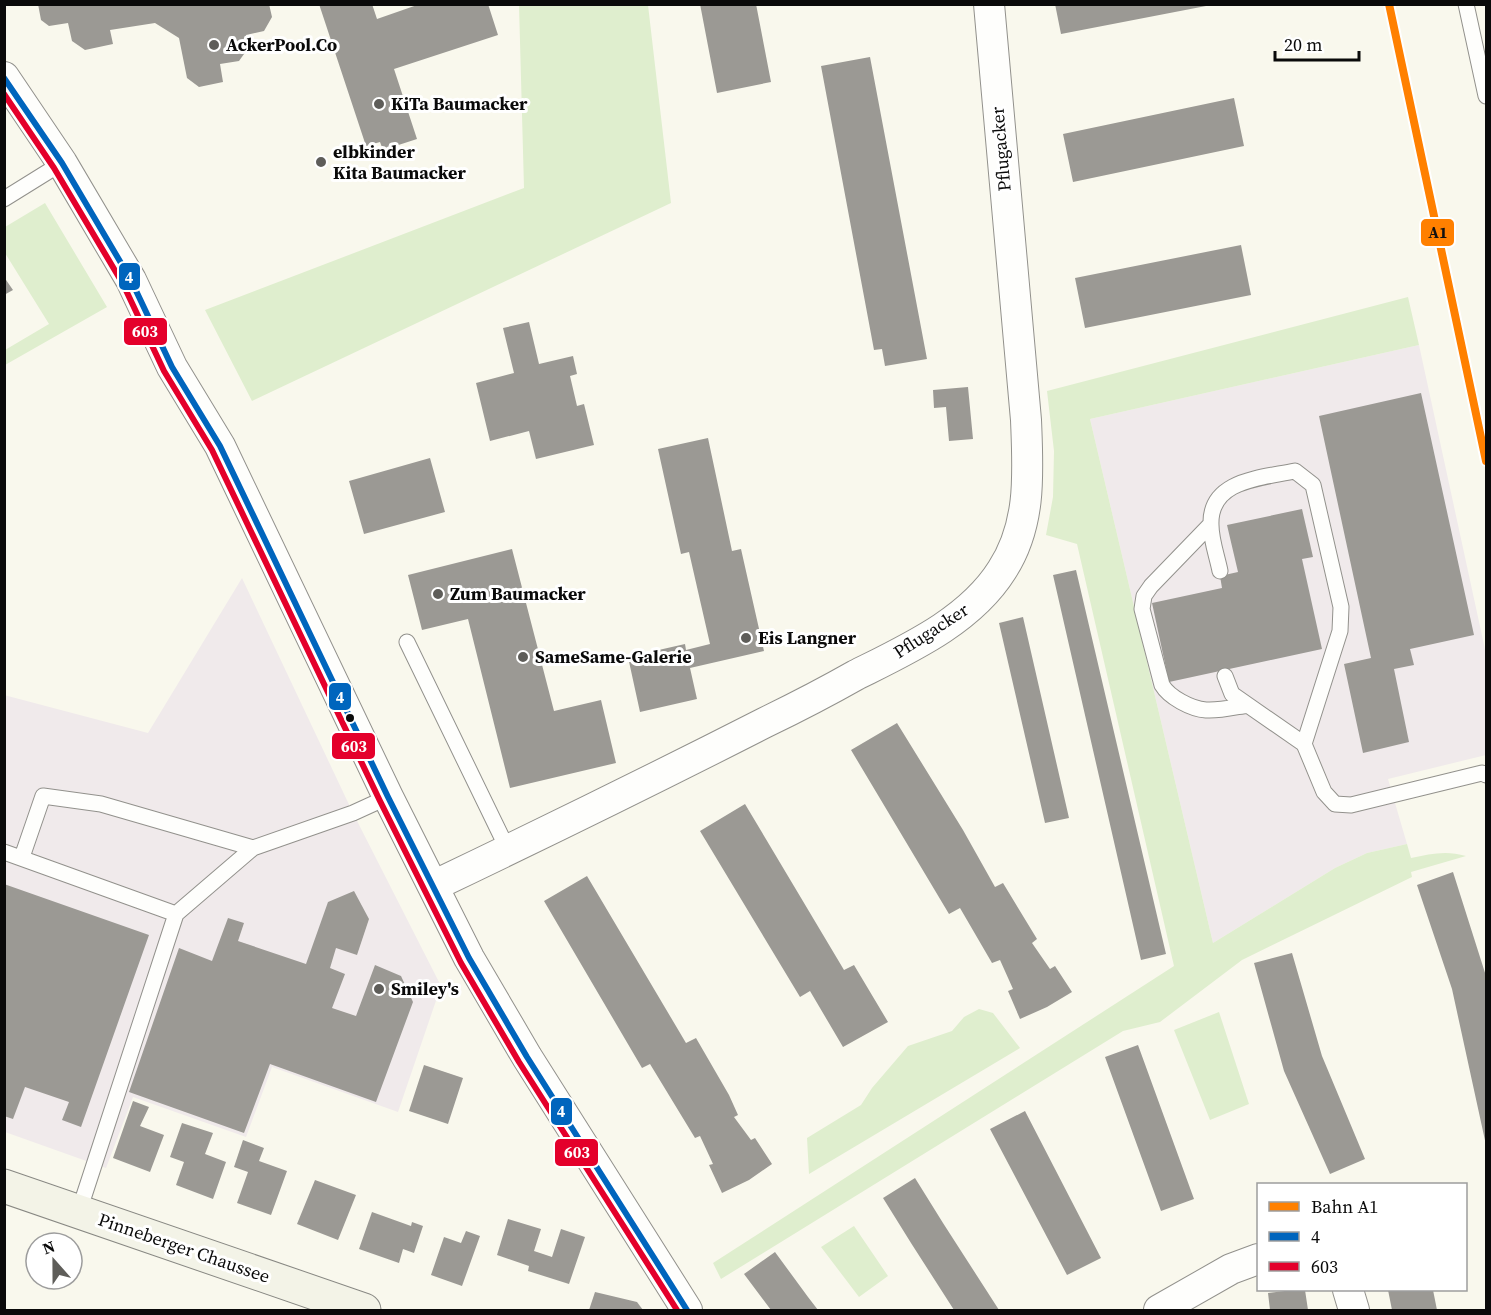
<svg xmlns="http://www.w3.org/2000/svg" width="1491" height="1315" viewBox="0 0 1491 1315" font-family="'Source Serif 4',serif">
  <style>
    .industrial { fill: #f0eaeb }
    .green { fill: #dfeece }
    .building { fill: #9b9994 }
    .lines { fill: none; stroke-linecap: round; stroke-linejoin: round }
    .service-casing { stroke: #92918c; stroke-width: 17 }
    .minor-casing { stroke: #92918c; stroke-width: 32 }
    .secondary-casing { stroke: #888883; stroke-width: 35 }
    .service { stroke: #fefefc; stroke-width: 15 }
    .minor { stroke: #fefefc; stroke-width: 30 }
    .secondary { stroke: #f3f3e7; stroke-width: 33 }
    .bus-1-casing { stroke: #fff; stroke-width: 10 }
    .bus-2-casing { stroke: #fff; stroke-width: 10 }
    .bus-1 { stroke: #0065bd; stroke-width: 6 }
    .bus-2 { stroke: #e4002b; stroke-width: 6 }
    .rail-1-casing { stroke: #fff; stroke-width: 12 }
    .rail-1 { stroke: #ff8000; stroke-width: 8 }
    .poi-dot { fill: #5e5d59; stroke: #fff; stroke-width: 2 }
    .bus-dot { fill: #0a0a0a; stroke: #fff; stroke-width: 2 }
    .labels { text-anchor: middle; stroke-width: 6; stroke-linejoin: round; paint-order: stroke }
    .poi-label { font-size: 18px; font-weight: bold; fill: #0a0a0a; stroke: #fff; text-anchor: start }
    .street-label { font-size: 18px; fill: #0a0a0a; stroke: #fff }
    .line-badge { stroke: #fff; stroke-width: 2 }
    .badge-label { font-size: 16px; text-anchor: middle; font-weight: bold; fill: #fff }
    .pale-badge-label { font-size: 16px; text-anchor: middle; font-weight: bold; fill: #111 }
  </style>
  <rect width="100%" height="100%" fill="#f9f8ed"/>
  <path class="industrial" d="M1419,345L1486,654V755L1388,779L1407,844L1367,853L1335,868L1213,943L1090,419Z
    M242,578L353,813L441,986L398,1112L272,1067L246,1137L133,1097L106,1168L5,1132L4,695L148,733Z"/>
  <path class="green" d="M519,5H648L671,203L252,401L205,310L524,188Z
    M45,203L107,307L5,365V350L49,324L5,253V227Z
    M1408,297L1419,345L1090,419L1213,943L1335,868L1367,853L1407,844L1411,858C1430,854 1446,850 1466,856L1411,872L1412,877L1242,960L1160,1022L1123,1031L721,1279L713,1263L1174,966L1077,544L1046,535L1053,497L1054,451L1047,391Z
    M979,1009L993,1013L1020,1048L809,1174L807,1138L861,1105L872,1088L908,1046L952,1031L964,1017Z
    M1219,1012L1249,1104L1210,1120L1174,1030Z
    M854,1226L888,1276L859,1297L821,1247Z"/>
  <path class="building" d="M38,4H269L272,17L264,31L246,35L249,47L239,61L220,64L223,82L199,87L187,78L179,38L155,23L110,30L113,44L85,50L72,41L68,23L49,26L41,20Z
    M319,4H372L377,19L420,4H488L498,35L394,69L417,139L383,150L380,142L366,146Z
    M700,4H756L771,82L717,93Z
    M1055,4H1206V6L1061,34Z
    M870,57L927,359L885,366L882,349L874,350L821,66Z
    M1234,98L1244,146L1073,182L1063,134Z
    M1241,245L1251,295L1085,328L1075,278Z
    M4,277L13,290L4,295Z
    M529,322L539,364L573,356L577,374L570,376L577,406L584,404L594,445L536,459L529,431L490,441L476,383L514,373L503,328Z
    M968,387L973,439L949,441L946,407L934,408L933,390Z
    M1421,393L1474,635L1410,649L1414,665L1394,669L1409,742L1363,753L1344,664L1371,658L1319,416Z
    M708,438L732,551L741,549L764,651L690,668L697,699L640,712L628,657L685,644L686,650L710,644L689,552L681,554L658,449Z
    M430,458L445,512L364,534L349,481Z
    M1302,509L1313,557L1302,559L1322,649L1169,682L1152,603L1222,588L1220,576L1238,572L1227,525Z
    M512,549L554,711L601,700L616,763L510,788L468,619L422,630L408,575Z
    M1076,570L1166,954L1141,960L1053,575Z
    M1023,617L1069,818L1045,823L999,623Z
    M897,723L963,830L995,887L1003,883L1037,939L1032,943L1050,969L1055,966L1072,992L1047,1007L1020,1019L1008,991L1013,989L1000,960L992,963L960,908L949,914L851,750Z
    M745,804L844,970L854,965L888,1022L843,1047L810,991L800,997L700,831Z
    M1453,872L1486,976V1145L1452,989L1417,885Z
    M587,876L686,1043L696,1038L729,1095L738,1115L734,1117L751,1140L755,1138L772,1164L749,1180L722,1193L709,1165L713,1164L700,1136L695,1138L650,1064L642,1068L544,901Z
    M4,884L149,935L81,1127L62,1120L69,1102L25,1087L13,1119L4,1116Z
    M354,891L369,919L357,955L336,948L330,968L345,974L332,1008L356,1016L375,965L401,976L413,1002L376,1102L270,1064L244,1133L129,1092L179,948L212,961L228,918L244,923L238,941L306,964L328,902Z
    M1292,953L1322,1056L1365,1159L1330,1174L1284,1071L1254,963Z
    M1138,1045L1194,1199L1161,1211L1105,1057Z
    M424,1065L463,1078L448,1124L409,1111Z
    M133,1101L149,1107L140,1126L164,1135L150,1172L113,1158Z
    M1025,1111L1101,1258L1067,1275L990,1129Z
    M182,1123L213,1133L205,1154L226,1162L213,1199L176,1185L184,1162L170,1157Z
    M243,1140L264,1148L259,1161L287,1171L271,1215L237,1203L248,1172L234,1167Z
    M915,1178L943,1223L999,1310H954L911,1243L883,1198Z
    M315,1180L356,1195L338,1240L297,1224Z
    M372,1212L411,1226L412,1222L423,1226L414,1253L403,1249L399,1263L359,1249Z
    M508,1219L541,1229L534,1251L552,1257L561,1229L585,1237L569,1284L528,1271L529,1266L497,1255Z
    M466,1231L480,1236L462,1286L431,1275L444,1237L461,1243Z
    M775,1252L808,1297L818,1310H771L744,1274Z
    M1293,1290H1305L1308,1310H1270L1268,1293Z
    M1388,1290H1433L1437,1310H1392Z
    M595,1292L637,1302L643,1310H589Z"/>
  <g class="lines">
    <g class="service-casing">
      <path id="service" d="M1466,4L1486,96
        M4,199L62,163
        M1210,525L1151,586L1144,596L1142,609L1162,685C1169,697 1191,709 1206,710C1219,711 1235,707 1248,705
        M1220,571C1217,556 1211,540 1211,525C1209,479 1263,478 1295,471L1313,485L1341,607L1340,631L1304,744L1324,792L1335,804L1351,805L1482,773L1486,775
        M407,642L508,850
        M1225,676L1232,694L1304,744
        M4,852L176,914L253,848L353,813L388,797
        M22,857L43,796L101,804L253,848
        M79,1211L176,914"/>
    </g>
    <g class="minor-casing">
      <path id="minor" d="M4,77L62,163L131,280L172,367L220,446L388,797L469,958L527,1057L687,1310
        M433,886C544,833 654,779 764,723C795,708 826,692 856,675C908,649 970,621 1002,570C1032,524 1028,472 1026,420L989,4
        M1348,1290L1354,1310
        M1159,1310L1231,1269L1258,1259"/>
    </g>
    <g class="secondary-casing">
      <path id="secondary" d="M4,1186L364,1310"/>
    </g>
    <use href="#service" class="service"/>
    <use href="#minor" class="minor"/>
    <use href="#secondary" class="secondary"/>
    <g class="bus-1-casing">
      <path id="bus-1" d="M4,78L62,163L131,280L172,367L220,446L388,797L469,958L527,1057L687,1310"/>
    </g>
    <g class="bus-2-casing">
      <path id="bus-2" d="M4,94L54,168L123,284L164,371L212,450L380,801L461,963L519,1062L677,1310"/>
    </g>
    <use href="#bus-1" class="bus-1"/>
    <use href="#bus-2" class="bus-2"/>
    <g class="rail-1-casing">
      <path id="rail-1" d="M1389,4L1486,461"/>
    </g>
    <use href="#rail-1" class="rail-1"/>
  </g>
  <g class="poi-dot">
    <circle cx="214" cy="45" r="6"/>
    <circle cx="379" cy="104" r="6"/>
    <circle cx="321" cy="162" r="6"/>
    <circle cx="438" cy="594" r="6"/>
    <circle cx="746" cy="638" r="6"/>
    <circle cx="523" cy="657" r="6"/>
    <circle cx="379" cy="989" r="6"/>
  </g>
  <circle class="bus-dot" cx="350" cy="718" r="5"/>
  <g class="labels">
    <g class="poi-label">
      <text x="226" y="51">AckerPool.Co</text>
      <text x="391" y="110">KiTa Baumacker</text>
      <text x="333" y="158">elbkinder<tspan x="333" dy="21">Kita Baumacker</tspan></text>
      <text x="450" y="600">Zum Baumacker</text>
      <text x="758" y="644">Eis Langner</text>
      <text x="535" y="663">SameSame-Galerie</text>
      <text x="391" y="995">Smiley's</text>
    </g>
    <g class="street-label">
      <text transform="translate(1001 149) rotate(-95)" y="6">Pflugacker</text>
      <text transform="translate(931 631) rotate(-33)" y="6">Pflugacker</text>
      <text transform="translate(184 1248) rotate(19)" y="6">Pinneberger Chaussee</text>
    </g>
  </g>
  <g class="line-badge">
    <rect x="1420" y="218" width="35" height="29" rx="6" fill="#ff8000"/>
    <rect x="118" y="262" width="23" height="29" rx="6" fill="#0065bd"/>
    <rect x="123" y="317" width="45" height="29" rx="6" fill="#e4002b"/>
    <rect x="328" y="682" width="24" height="29" rx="6" fill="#0065bd"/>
    <rect x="331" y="732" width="45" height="28" rx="6" fill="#e4002b"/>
    <rect x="550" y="1097" width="23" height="29" rx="6" fill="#0065bd"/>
    <rect x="554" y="1138" width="45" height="29" rx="6" fill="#e4002b"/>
  </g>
  <g class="badge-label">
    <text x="129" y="283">4</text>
    <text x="145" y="337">603</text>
    <text x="340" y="703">4</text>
    <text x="354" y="752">603</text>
    <text x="561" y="1117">4</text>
    <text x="577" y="1158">603</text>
  </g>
  <g class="pale-badge-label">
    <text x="1438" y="238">A1</text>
  </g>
  <rect width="1491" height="1315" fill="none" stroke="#0a0a0a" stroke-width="12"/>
  <rect x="1257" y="1183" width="210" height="108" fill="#ffffff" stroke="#9d9d9d" stroke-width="1.5"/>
  <rect x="1269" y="1202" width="30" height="9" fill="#ff8000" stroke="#9d9d9d" stroke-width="1.5"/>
  <text x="1311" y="1213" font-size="18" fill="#0a0a0a">Bahn A1</text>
  <rect x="1269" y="1232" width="30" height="9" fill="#0065bd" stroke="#9d9d9d" stroke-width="1.5"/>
  <text x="1311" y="1243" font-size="18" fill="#0a0a0a">4</text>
  <rect x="1269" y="1262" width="30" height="9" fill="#e4002b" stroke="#9d9d9d" stroke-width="1.5"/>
  <text x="1311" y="1273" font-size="18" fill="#0a0a0a">603</text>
  <g transform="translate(54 1261) rotate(339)"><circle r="28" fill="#ffffff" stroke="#9d9d9d" stroke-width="1.5"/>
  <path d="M0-4.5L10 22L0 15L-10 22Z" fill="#5e5d59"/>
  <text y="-9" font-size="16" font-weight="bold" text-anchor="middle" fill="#0a0a0a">N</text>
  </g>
  <path d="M1275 51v9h84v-9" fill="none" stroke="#0a0a0a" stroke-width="3"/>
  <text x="1284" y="51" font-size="18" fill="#0a0a0a" stroke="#ffffff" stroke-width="4.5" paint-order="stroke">20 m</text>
</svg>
